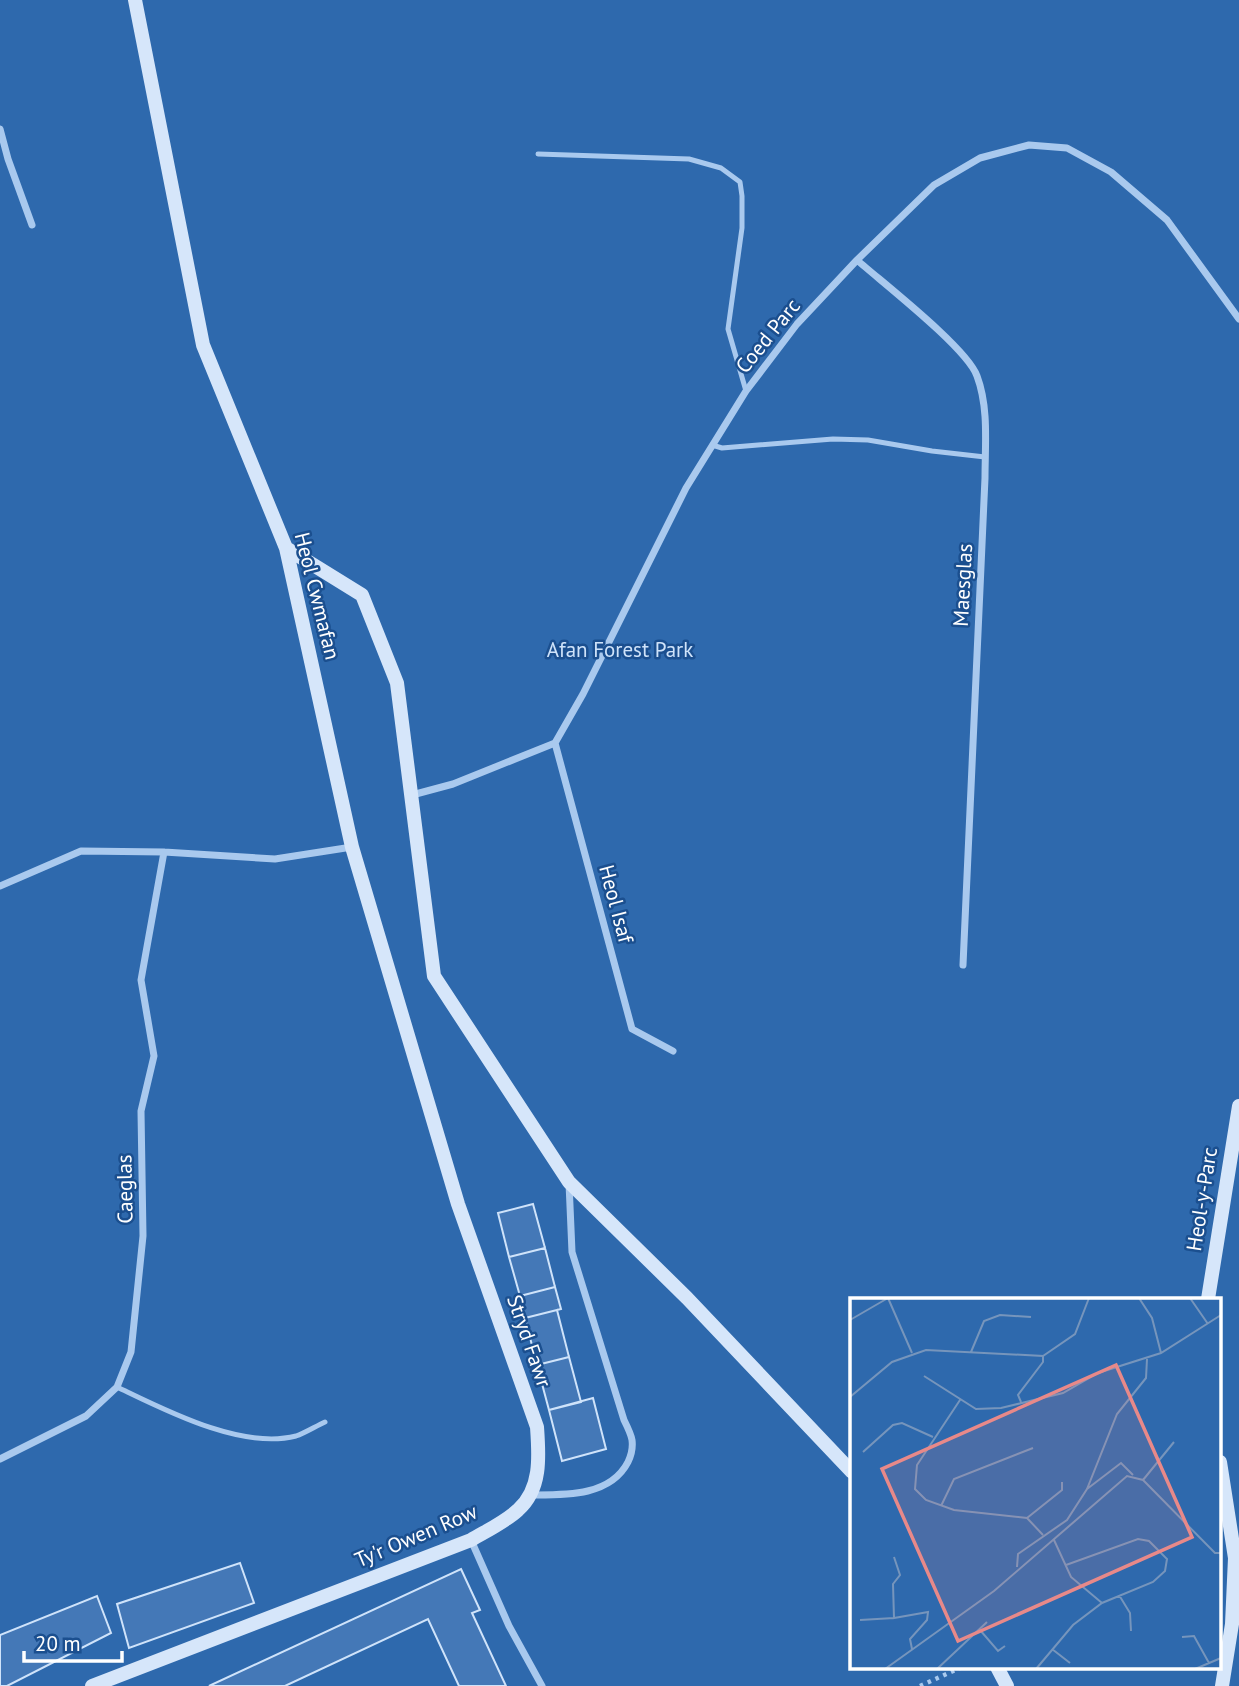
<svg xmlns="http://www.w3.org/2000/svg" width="1239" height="1686" viewBox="0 0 1239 1686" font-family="'PT Sans',sans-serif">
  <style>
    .green { fill: #2e69ad; fill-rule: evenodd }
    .building { fill: #4478b7; stroke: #cfe3fa; stroke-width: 2 }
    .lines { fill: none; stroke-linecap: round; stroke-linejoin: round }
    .path { stroke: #a9c9ee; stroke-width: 4.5; stroke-dasharray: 3.5 5; stroke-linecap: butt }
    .lane { stroke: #a9c9ee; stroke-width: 5 }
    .street { stroke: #a9c9ee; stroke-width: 7 }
    .secondary { stroke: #d6e6fa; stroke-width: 14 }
    .labels { text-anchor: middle; stroke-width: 5; stroke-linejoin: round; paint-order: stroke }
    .street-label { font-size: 21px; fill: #fff; stroke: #1b4f8f }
    .park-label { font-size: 21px; fill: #cfe3fa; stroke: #1b4f8f }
    .inset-road { fill: none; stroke: #7695bc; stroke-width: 2 }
    .view { fill: #e88989; fill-opacity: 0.15; stroke: #e88989; stroke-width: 3.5 }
    .inset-edge { fill: none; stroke: #fff; stroke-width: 3.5 }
  </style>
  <rect width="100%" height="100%" fill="#1b4f8f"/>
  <path class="green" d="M0,0H1239V1686H0ZM852,1299H1220V1667H852Z"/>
  <path class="building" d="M533,1204L545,1248L509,1257L498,1213Z
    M545,1248L555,1287L520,1296L509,1257Z
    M555,1287L561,1309L525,1318L520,1296Z
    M557,1310L569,1357L537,1365L525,1318Z
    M569,1357L581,1402L549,1410L537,1365Z
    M593,1398L606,1449L562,1461L549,1410Z
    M240,1563L254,1603L129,1648L117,1604Z
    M461,1569L480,1610L472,1613L506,1686H459L428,1619L285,1686H209Z
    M97,1596L111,1633L7,1686H0V1635Z"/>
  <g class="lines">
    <path class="path" d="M920,1686L962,1667"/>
    <path class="lane" d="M538,154L689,159L721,168L740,182L742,196V228L728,329L746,391
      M712,445L722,448L833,439L868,440L932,451L985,457
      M117,1387C165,1410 241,1450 296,1436C305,1433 316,1426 325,1422"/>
    <path class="street" d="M0,129L8,159L32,225
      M857,260C883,283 967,348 977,376C989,408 985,445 985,478L963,965
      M555,743L632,1029L673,1051
      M412,795L453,784L555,743L583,694L686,488L746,391L797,324L857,260L934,185L980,158L1029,145L1067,148L1111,172L1167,220L1239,319
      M0,886L81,851L164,852L275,859L352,847
      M0,1459L86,1416L117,1387L131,1352L143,1236L141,1111L154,1056L141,980L164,852
      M530,1495C564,1495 610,1497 628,1462C631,1456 633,1448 632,1440C631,1434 627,1426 624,1420L572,1252L569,1183
      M471,1540L509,1626L542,1686"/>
    <path class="secondary" d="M286,548L362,595L397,683L434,976L569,1182L687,1298L852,1472
      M1208,1299L1239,1106
      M1220,1462L1235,1558L1232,1624L1222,1686
      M997,1667L1007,1686
      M92,1686L471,1540C486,1531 505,1522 518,1510C542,1489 539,1455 537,1427L458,1204L352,847L286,548L203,345L135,0"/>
  </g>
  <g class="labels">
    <g class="street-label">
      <text transform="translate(768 336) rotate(-51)" y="7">Coed Parc</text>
      <text transform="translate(963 585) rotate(-87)" y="7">Maesglas</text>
      <text transform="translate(317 596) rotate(76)" y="7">Heol Cwmafan</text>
      <text transform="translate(616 904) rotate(75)" y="7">Heol Isaf</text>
      <text transform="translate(125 1189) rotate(-91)" y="7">Caeglas</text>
      <text transform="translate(1202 1199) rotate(-81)" y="7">Heol-y-Parc</text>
      <text transform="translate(529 1341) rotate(71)" y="7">Stryd Fawr</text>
      <text transform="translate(416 1536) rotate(-23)" y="7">Ty'r Owen Row</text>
    </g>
    <g class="park-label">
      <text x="620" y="657">Afan Forest Park</text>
    </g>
  </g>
  <g transform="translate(850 1298)">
    <rect width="371" height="371" fill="#1b4f8f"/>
    <path d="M0,0H371V371H0Z" fill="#2e69ad"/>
    <path class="inset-road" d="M38,0L62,55M289,0L302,20L311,55M340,0L358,26M0,22L38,0M121,54L134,23L150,17L181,19M193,58L225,36L239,0M74,78L126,111L151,110L213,95L248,75L311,55L371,17M0,99L42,64L76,52L193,58V64L168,97L171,104M110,102L67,167L65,191L76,202L104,212L177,220L193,237M13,154L43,127L52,125L83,139M293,182L324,144M237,191L271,165L283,177M91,208L104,181L183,150M177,220L212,192V184M204,242L221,279L252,305M44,259L50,277L43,286L44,320L78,314L77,322L60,341L62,351M167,269L168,256L217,222L237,191L267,116L296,80L297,61M269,297L280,315L281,333M10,322L44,320M130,332L148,353L155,348M332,339L344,338L359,365M202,351L220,365M35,371L144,293L277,178L293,182L365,255H371M87,371L137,324M186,371L223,327L252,305L303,284L315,273L317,261L299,243L288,241L216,267M345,371L371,360"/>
    <path class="view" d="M266,67L342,239L108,343L32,171Z"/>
    <rect width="371" height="371" class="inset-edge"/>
  </g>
  <path d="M24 1651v10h98v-10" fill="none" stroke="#ffffff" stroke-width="3.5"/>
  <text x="35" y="1651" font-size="21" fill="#ffffff" stroke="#1b4f8f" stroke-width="5" paint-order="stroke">20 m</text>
</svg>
